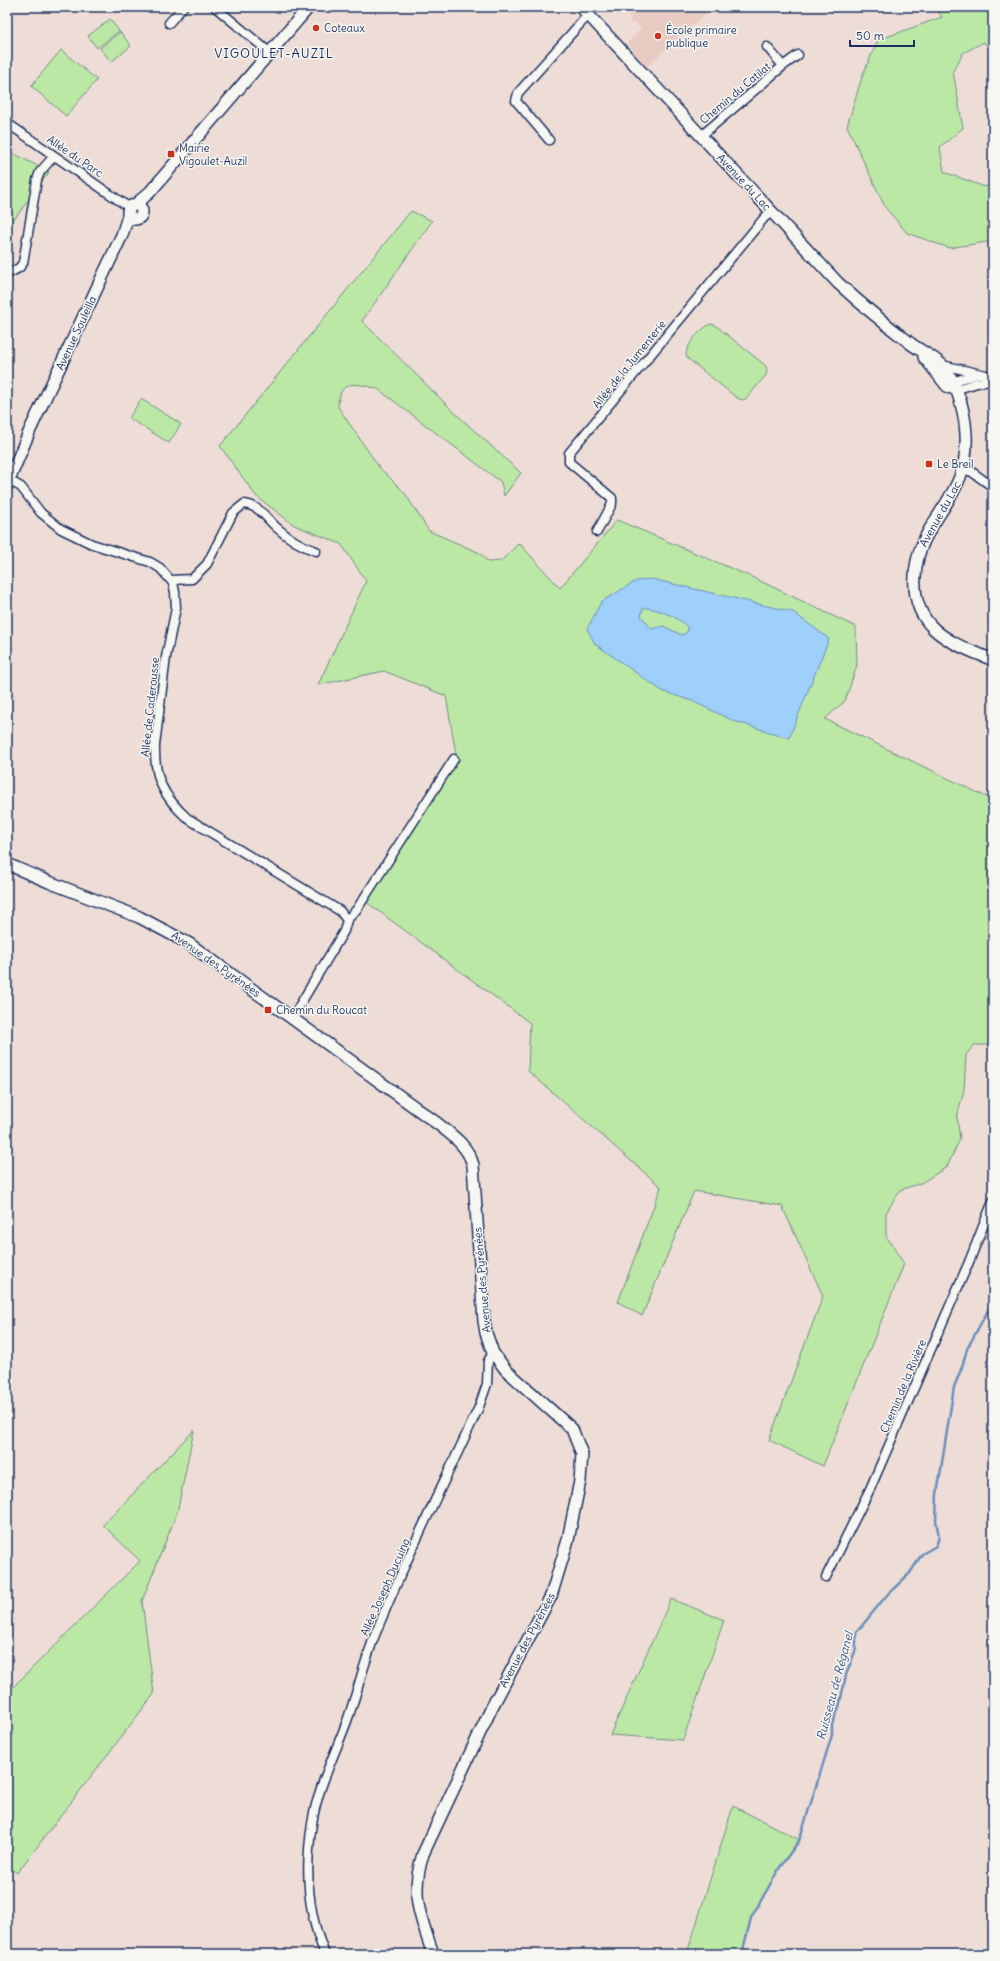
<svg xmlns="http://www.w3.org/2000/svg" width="1000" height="1961" viewBox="0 0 1000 1961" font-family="Delius,sans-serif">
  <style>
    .built { fill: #e8cbc2 }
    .green { fill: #bce8a6; stroke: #6c8c82 }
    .water { fill: #9fcffb; stroke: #6a8fbc; fill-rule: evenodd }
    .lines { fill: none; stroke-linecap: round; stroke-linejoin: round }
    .stream { stroke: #6a8fbc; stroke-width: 2.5 }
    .street-casing { stroke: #1b2f5e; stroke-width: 11 }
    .secondary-casing { stroke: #1b2f5e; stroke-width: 14 }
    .street { stroke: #f6f6f2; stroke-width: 8 }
    .secondary { stroke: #f6f6f2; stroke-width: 11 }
    .poi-dot { fill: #c8321e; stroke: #f6f6f2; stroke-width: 1.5 }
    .labels { text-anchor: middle; stroke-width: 3; stroke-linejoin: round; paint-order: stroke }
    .poi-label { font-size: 11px; fill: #1b2f5e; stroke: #f6f6f2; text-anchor: start }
    .street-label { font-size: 11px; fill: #1b2f5e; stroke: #f6f6f2 }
    .water-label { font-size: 12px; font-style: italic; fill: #3c5785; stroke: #f6f6f2 }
    .quarter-label { font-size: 13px; letter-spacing: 1px; fill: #1b2f5e; stroke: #f6f6f2 }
  </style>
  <rect width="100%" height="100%" fill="#eeddd6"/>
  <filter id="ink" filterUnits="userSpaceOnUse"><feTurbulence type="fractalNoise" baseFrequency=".025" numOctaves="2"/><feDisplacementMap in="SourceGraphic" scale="8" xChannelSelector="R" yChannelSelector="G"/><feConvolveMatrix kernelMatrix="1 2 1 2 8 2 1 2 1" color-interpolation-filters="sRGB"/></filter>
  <g filter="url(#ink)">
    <path class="built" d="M630,7H713L646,67L627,43L641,29L635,22L632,24L629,20L631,18L625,11Z"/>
    <path class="green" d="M935,7H993V54L984,42L963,53L953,71L963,128L940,147L944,172L985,187L993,180V241L949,248L907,233L885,207L847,126L863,74L878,40L942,17Z
      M110,19L119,31L97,48L88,36Z
      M120,32L131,46L111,62L100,48Z
      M61,50L97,80L66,116L31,86Z
      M7,150L49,172L7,229Z
      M411,211L432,221L362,321L455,413L521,473L504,496L501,482L378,389C356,383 339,378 338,407L379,467L404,492L429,531L480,553L488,562L501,561L519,543L560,588L617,520L754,578L856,627L857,665L845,701L825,719L993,800V1045H974L966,1055L964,1090L957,1117L960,1139L947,1167L921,1183L900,1190L886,1213V1236L904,1264L823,1466L769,1440L823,1296L782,1206L694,1191L642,1316L618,1302L661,1187L528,1071L530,1023L365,901L457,760L446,696L384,671L318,685L366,581L341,544L294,525L256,496L220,446Z
      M710,324L715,325L766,366L767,371L766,375L747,398L743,400L737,398L687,358C682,348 701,329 710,324Z
      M141,399L181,424L169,443L129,418Z
      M194,1430L177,1513L142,1601L154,1694L17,1873L7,1866V1693L140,1561L103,1525Z
      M671,1599L724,1620L683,1740L610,1735Z
      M733,1806L800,1840L780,1867L751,1918L742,1954H687Z"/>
    <path class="water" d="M652,579L793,612L829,639L789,738L734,721L692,701L662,691L595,644L587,629L601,602L636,581ZM643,608C655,607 681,618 688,628L687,632L682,635L663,626L652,629L641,616Z"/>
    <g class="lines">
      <path class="stream" d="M742,1954L751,1918L780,1867L799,1841L832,1735V1724L839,1707L846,1675L856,1649V1633L887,1595L910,1573L922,1554L936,1546L939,1537L936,1520L937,1494L954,1387L962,1367L967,1349L993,1301"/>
      <g class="street-casing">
        <path id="street" d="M215,7L269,52
          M169,23L183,7
          M783,66L798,55
          M7,123L130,208
          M701,136L783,66L767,47
          M549,140L516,101L518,93L588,15
          M7,274L19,268L23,263L37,180L40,172L54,156
          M942,365L986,375L993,381
          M979,374L954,381L949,389C964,391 977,378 993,383
          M963,469L972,472L993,487
          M7,479L21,487L41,513L61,529L92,544L150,562L160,568L173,583L175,592L176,608L166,657L155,745C154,778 163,796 187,818L340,911L347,920L344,931L292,1018
          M597,532L612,504V498L569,462V453L765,217L772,212
          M171,580L192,579L207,564L233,513L244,504C260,506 265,517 276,527C287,537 301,546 316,551
          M347,920L357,909L454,759
          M826,1577L870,1489L969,1262L993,1201
          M325,1954C307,1913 305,1868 312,1824C317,1789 335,1754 347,1721C357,1693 364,1663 375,1635C406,1557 444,1483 479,1407L487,1384L488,1361L493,1353"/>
      </g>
      <g class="secondary-casing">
        <path id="secondary" d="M581,7L838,283C861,304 885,324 910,343C920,351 933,356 942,365C948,372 954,383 957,391C967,418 970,450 960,477C953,496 940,512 930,529C912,559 906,603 934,629C950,644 974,652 993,660
          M135,205L150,192L309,7
          M128 212a7 7 0 1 1 14 0a7 7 0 1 1-14 0Z
          M924,357L947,386
          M7,485L30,430L122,235L129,213
          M7,864L49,882L139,917L188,943L438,1124C453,1136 468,1146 473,1165L484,1321L486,1333L493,1353L506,1370L572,1429L582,1454L580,1481L568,1540L551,1596L492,1707L423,1854C410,1896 420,1915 433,1954"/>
      </g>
      <use href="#street" class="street"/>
      <use href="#secondary" class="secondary"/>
    </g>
  </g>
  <g class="poi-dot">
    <circle cx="316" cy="28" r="4"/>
    <circle cx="658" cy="36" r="4"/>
    <rect x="167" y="150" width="8" height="8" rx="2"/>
    <rect x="925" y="460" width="8" height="8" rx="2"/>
    <rect x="264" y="1006" width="8" height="8" rx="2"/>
  </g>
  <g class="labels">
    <g class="poi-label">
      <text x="324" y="32">Coteaux</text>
      <text x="666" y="34">École primaire<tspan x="666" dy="13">publique</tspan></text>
      <text x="179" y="152">Mairie<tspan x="179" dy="13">Vigoulet-Auzil</tspan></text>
      <text x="937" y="468">Le Breil</text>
      <text x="276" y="1014">Chemin du Roucat</text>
    </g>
    <g class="street-label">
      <text transform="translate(735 93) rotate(-40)" y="4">Chemin du Catilat</text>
      <text transform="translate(75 156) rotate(34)" y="4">Allée du Parc</text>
      <text transform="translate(744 182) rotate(47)" y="4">Avenue du Lac</text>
      <text transform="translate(76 333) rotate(-65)" y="4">Avenue Souleilla</text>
      <text transform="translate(629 364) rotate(-51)" y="4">Allée de la Jumenterie</text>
      <text transform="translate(940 514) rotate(-61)" y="4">Avenue du Lac</text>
      <text transform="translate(150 707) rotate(-84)" y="4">Allée de Caderousse</text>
      <text transform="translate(216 964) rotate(35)" y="4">Avenue des Pyrénées</text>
      <text transform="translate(482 1280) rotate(-95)" y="4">Avenue des Pyrénées</text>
      <text transform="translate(903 1386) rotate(-67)" y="4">Chemin de la Rivière</text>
      <text transform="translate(385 1587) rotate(-66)" y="4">Allée Joseph Ducuing</text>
      <text transform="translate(527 1640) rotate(-62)" y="4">Avenue des Pyrénées</text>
    </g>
    <g class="water-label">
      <text transform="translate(835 1686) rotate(-75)" y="4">Ruisseau de Réganel</text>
    </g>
    <g class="quarter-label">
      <text x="274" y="58">VIGOULET-AUZIL</text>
    </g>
  </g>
  <rect width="1000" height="1961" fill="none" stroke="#f6f6f2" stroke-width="24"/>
  <rect x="12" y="12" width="976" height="1937" fill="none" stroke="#1b2f5e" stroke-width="1.5" filter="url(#ink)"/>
  <path d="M850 40v6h64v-6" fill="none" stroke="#1b2f5e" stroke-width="2"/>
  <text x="856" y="40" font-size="12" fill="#1b2f5e" stroke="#f6f6f2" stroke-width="3" paint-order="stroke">50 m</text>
</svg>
